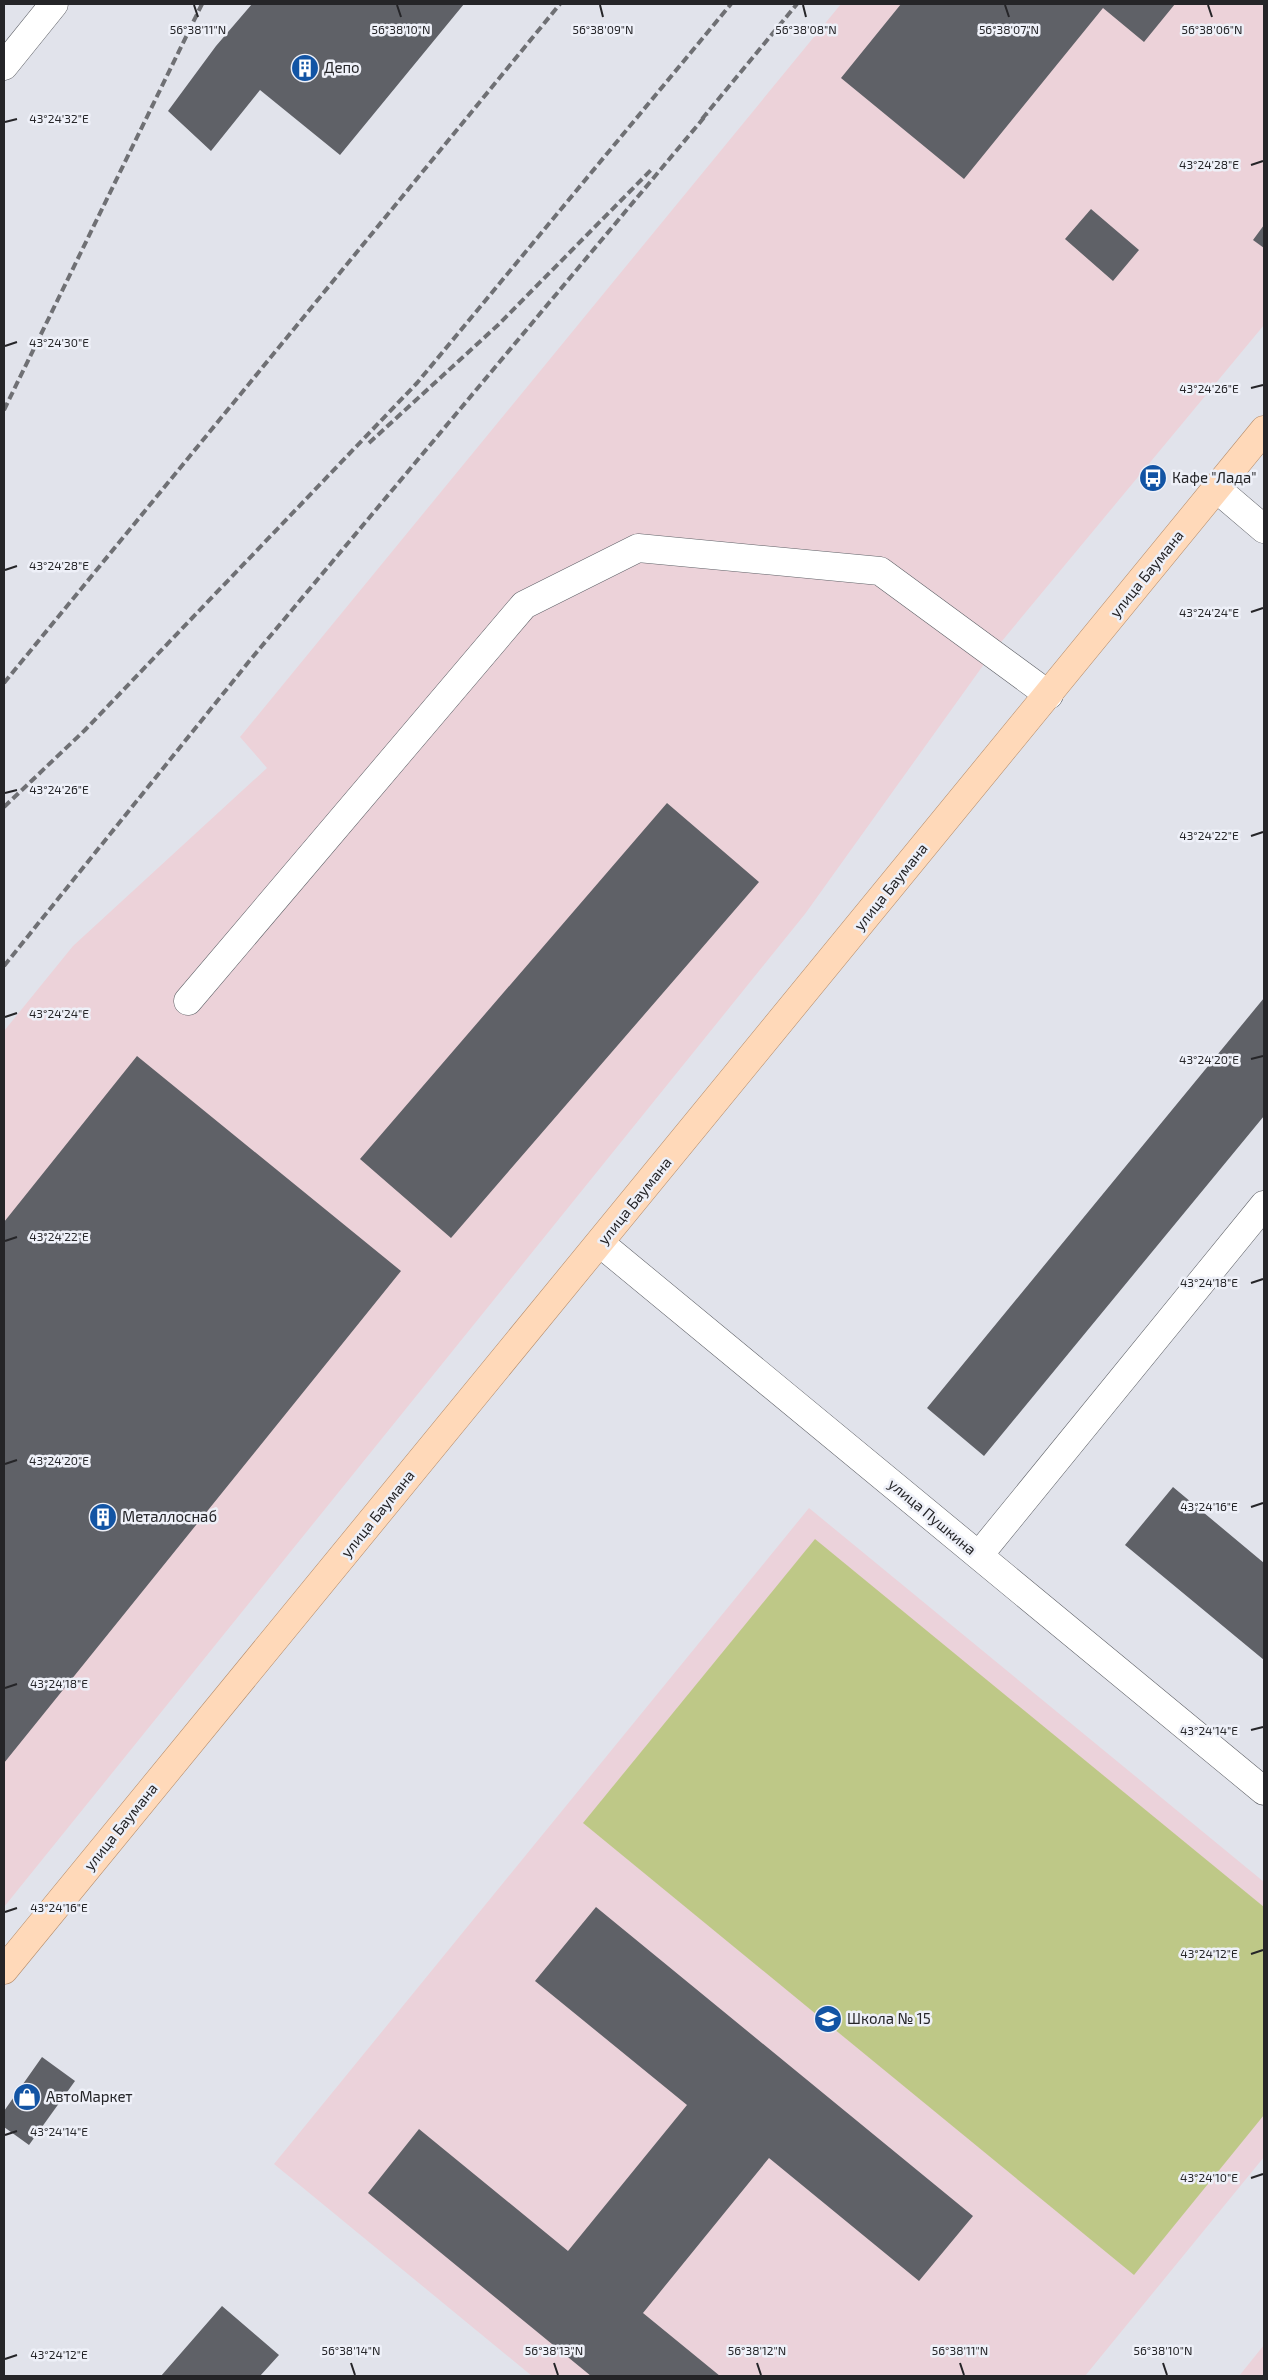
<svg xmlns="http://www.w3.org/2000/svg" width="1268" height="2380" viewBox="0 0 1268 2380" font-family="'Exo 2',sans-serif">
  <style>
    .industrial { fill: #ecd2d9 }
    .education { fill: #ebd2da }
    .green { fill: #bec887 }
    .building { fill: #5f6167 }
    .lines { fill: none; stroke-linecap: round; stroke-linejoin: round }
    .minor-casing { stroke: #5f6167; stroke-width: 29 }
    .major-casing { stroke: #b38a68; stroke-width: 29 }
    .minor { stroke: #fff; stroke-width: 28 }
    .major { stroke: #ffd9b9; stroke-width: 28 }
    .rail { stroke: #6f7074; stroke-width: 4; stroke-dasharray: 8 4; stroke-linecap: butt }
    .ticks { fill: none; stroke: #252528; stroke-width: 2 }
    .labels { text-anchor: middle; stroke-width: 5; stroke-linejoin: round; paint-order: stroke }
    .poi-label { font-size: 15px; fill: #252528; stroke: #eef0f8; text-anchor: start }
    .street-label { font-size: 15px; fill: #252528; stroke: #eef0f8 }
    .ticks-label { font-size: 12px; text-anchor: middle; fill: #252528; stroke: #eef0f8; stroke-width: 5; stroke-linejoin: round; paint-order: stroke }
  </style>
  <rect width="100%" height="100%" fill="#e1e3eb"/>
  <path class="industrial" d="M841,4H1264V325L992,653L805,914L4,1907V1031L73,946L267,768L240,737Z"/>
  <path class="education" d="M809,1508L1264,1882V2157L1085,2376H532L274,2164Z
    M1264,2345V2376H1239Z"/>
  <path class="green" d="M815,1539L1264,1907V2115L1134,2275L583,1823Z"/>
  <path class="building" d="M252,4H464L340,155L260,90L211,151L168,111L216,46Z
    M901,4H1175L1144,42L1103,8L964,179L841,78Z
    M1091,209L1139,250L1113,281L1065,239Z
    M1264,225V248L1253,240Z
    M667,803L759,882L451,1238L360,1159Z
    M1264,998V1116L984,1456L927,1408Z
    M137,1056L401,1271L4,1763V1222Z
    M1173,1487L1264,1563V1660L1125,1545Z
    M596,1907L973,2216L919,2281L769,2158L643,2313L720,2376H591L368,2193L419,2129L568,2251L687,2105L535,1981Z
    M42,2057L75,2081L29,2145L4,2127V2111Z
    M222,2306L279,2355L260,2376H161Z"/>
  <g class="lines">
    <g class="minor-casing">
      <path id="minor" d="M4,66L54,4
        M1217,489L1264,529
        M188,1001L524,605L638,548L880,571L1049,695
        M600,1243L1264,1791
        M979,1555L1264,1205"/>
    </g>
    <g class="major-casing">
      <path id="major" d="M4,1970L1264,430"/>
    </g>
    <use href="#minor" class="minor"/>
    <use href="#major" class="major"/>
    <path class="rail" d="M702,119L797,4
      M4,410L202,4
      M369,443L498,325L653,168
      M4,683L560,4
      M4,807L85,730L417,383L731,4
      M4,966L251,659L707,114"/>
  </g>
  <path class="ticks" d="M194,5L198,17M397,5L401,17M600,5L603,17M803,5L806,17M1005,5L1009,17M1208,5L1212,17M5,122L17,119M1251,165L1263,161M5,346L17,342M1251,388L1263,385M5,570L17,566M1251,612L1263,608M5,793L17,790M1251,836L1263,832M5,1017L17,1013M1251,1059L1263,1056M5,1241L17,1237M1251,1283L1263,1279M5,1464L17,1460M1251,1507L1263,1503M5,1688L17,1684M1251,1730L1263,1727M5,1912L17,1908M1251,1954L1263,1950M5,2135L17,2131M1251,2178L1263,2174M5,2359L17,2355M351,2363L355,2375M554,2363L558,2375M757,2363L761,2375M960,2363L964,2375M1163,2363L1167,2375"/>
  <defs>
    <g id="building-disc" transform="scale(1.4375)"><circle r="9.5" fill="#1254a4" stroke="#eef0f8"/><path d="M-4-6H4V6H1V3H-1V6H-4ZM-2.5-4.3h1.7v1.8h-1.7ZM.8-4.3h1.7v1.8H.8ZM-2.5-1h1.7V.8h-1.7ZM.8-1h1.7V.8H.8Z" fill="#fff"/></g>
    <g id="bus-disc" transform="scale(1.4375)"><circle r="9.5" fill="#1254a4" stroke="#eef0f8"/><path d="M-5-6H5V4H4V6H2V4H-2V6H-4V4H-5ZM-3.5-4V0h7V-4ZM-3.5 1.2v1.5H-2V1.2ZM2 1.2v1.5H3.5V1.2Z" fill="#fff"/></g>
    <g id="school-disc" transform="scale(1.4375)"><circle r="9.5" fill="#1254a4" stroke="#eef0f8"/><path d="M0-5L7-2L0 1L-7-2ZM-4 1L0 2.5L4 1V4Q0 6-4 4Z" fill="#fff"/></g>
    <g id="shop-disc" transform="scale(1.4375)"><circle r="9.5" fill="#1254a4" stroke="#eef0f8"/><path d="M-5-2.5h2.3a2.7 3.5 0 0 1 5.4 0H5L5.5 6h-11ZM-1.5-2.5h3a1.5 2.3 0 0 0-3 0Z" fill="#fff"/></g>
  </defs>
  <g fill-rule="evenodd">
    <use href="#building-disc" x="305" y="68"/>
    <use href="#bus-disc" x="1153" y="478"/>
    <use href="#building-disc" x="103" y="1517"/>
    <use href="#school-disc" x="828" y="2019"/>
    <use href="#shop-disc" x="27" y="2097"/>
  </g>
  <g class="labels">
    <g class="poi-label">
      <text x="324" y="73">Депо</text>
      <text x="1172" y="483">Кафе "Лада"</text>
      <text x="122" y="1522">Металлоснаб</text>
      <text x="847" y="2024">Школа № 15</text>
      <text x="46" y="2102">АвтоМаркет</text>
    </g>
    <g class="street-label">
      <text transform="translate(1147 574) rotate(-51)" y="5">улица Баумана</text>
      <text transform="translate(891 887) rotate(-51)" y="5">улица Баумана</text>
      <text transform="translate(635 1201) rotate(-51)" y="5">улица Баумана</text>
      <text transform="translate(378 1514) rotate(-51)" y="5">улица Баумана</text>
      <text transform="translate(932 1517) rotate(40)" y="5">улица Пушкина</text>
      <text transform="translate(121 1827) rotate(-51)" y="5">улица Баумана</text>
    </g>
  </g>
  <g class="ticks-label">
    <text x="198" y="34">56°38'11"N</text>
    <text x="401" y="34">56°38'10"N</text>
    <text x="603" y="34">56°38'09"N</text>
    <text x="806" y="34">56°38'08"N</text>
    <text x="1009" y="34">56°38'07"N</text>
    <text x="1212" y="34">56°38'06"N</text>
    <text x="59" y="123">43°24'32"E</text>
    <text x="1209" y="169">43°24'28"E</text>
    <text x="59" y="347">43°24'30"E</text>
    <text x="1209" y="393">43°24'26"E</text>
    <text x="59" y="570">43°24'28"E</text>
    <text x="1209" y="617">43°24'24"E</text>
    <text x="59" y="794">43°24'26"E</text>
    <text x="1209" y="840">43°24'22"E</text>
    <text x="59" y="1018">43°24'24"E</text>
    <text x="1209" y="1064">43°24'20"E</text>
    <text x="59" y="1241">43°24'22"E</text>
    <text x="1209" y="1287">43°24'18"E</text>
    <text x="59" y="1465">43°24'20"E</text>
    <text x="1209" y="1511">43°24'16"E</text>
    <text x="59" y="1688">43°24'18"E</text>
    <text x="1209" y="1735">43°24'14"E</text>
    <text x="59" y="1912">43°24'16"E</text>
    <text x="1209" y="1958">43°24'12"E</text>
    <text x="59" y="2136">43°24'14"E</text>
    <text x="1209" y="2182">43°24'10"E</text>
    <text x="351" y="2355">56°38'14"N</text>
    <text x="554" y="2355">56°38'13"N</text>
    <text x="757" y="2355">56°38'12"N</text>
    <text x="960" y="2355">56°38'11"N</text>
    <text x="1163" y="2355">56°38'10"N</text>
    <text x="59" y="2359">43°24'12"E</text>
  </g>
  <rect width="1268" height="2380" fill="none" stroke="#252528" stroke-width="10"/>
</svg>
